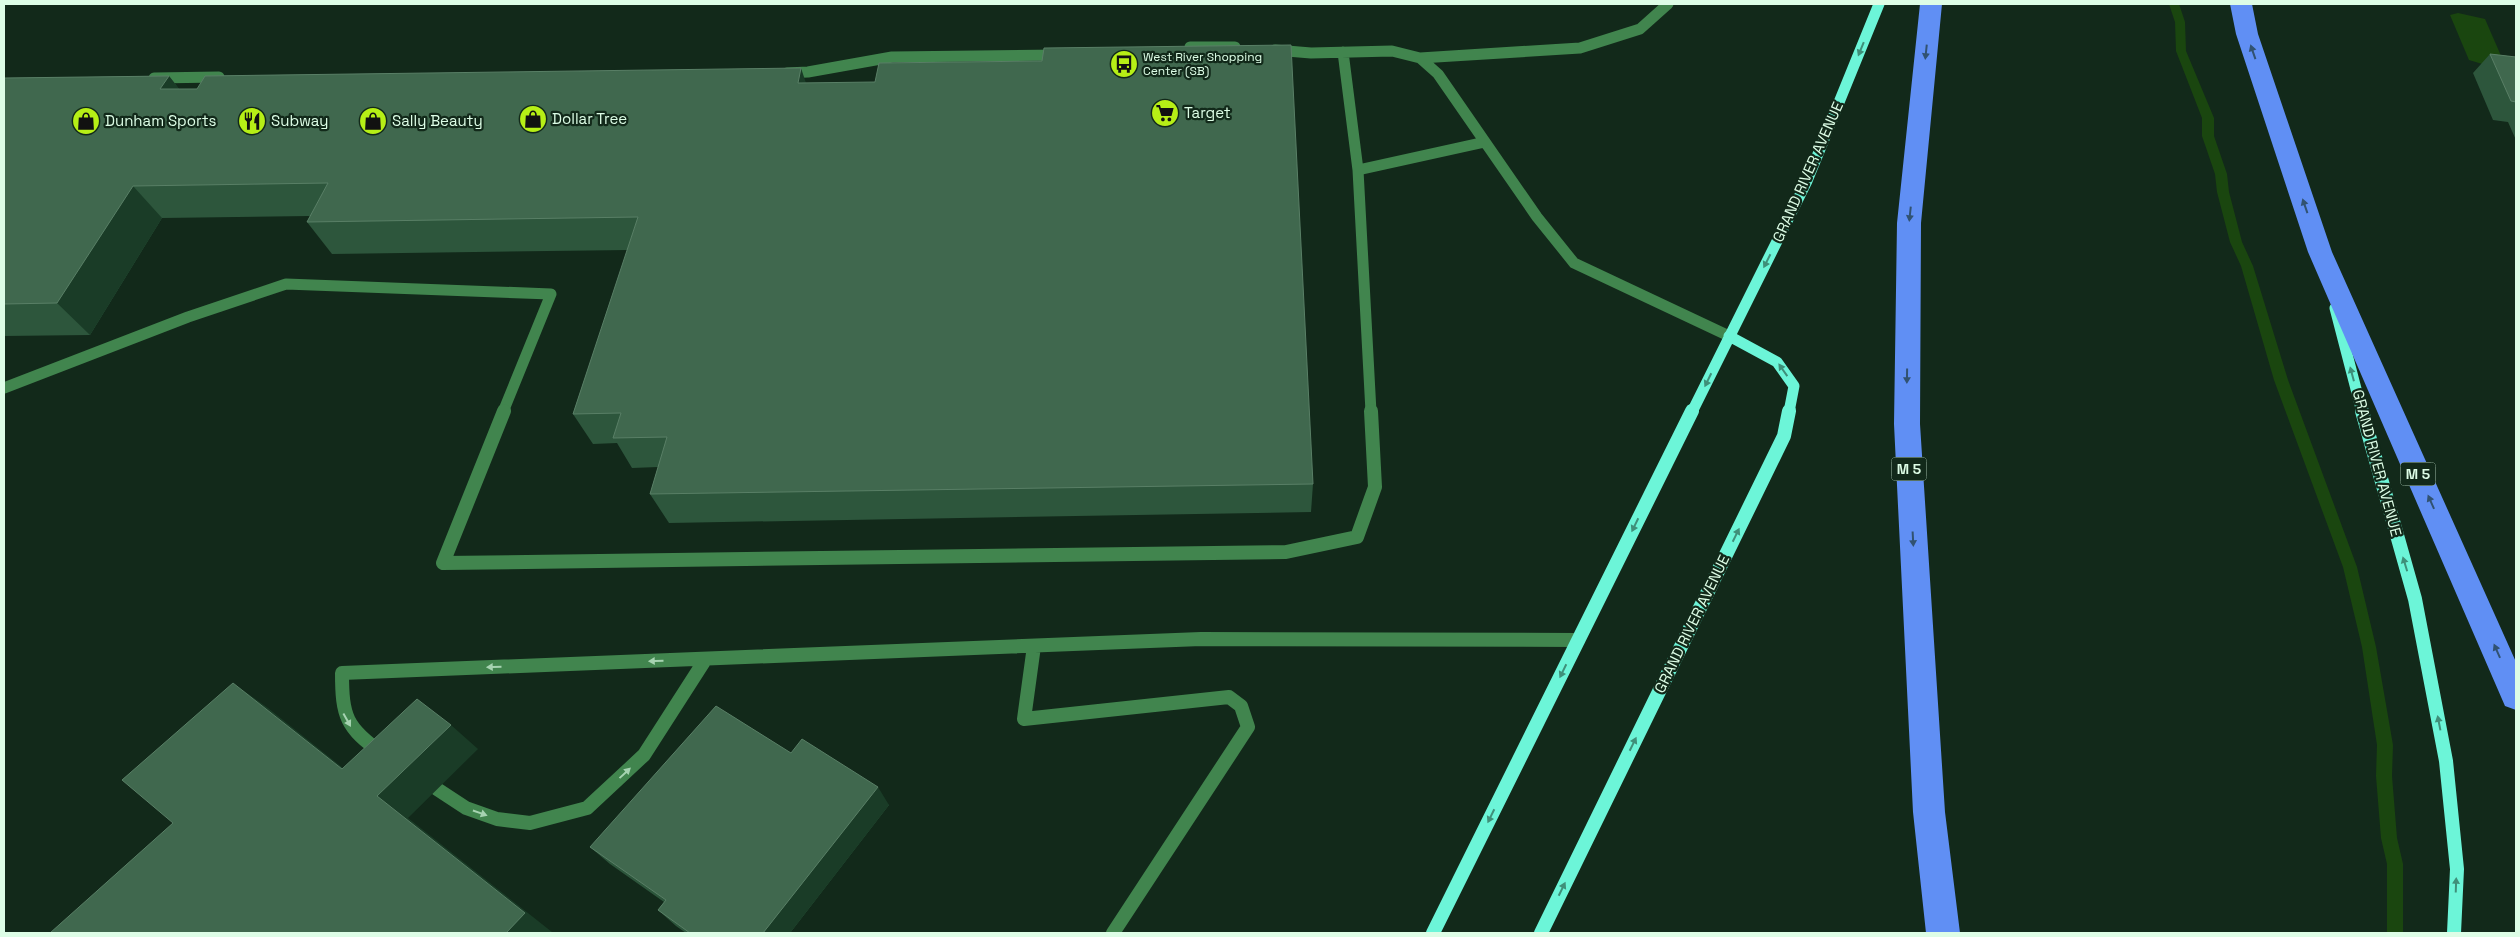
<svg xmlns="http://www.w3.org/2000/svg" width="2520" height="937" viewBox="0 0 2520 937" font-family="'Space Grotesk',sans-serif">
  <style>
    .water { fill: #1a460f }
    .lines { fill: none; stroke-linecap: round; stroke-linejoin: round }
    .stream { fill: #1a460f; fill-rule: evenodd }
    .minor-far1 { stroke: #41854e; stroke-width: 11 }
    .minor { stroke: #41854e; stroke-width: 14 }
    .major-far1 { stroke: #6cf5d8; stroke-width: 11 }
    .major { stroke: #6cf5d8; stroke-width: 14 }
    .highway { fill: #608ff4; fill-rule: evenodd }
    .wall { fill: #2d563c }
    .shaded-wall { fill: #1a3c27 }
    .building { fill: #40684e; stroke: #597f66 }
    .oneway { fill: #3f8f79 }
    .oneway2 { fill: #315271 }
    .oneway3 { fill: #a6d3b1 }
    .labels { text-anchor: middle; stroke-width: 4.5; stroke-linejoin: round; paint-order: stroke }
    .far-poi-label { font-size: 12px; fill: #ddfde6; stroke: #12291a; text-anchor: start }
    .shield { fill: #12291a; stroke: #a0bda9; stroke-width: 1 }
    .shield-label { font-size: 14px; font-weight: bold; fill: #ddfde6 }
    .poi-label { font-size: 15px; fill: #ddfde6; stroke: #12291a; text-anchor: start }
    .street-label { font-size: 15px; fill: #ddfde6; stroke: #12291a }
  </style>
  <rect width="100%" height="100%" fill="#12291a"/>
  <path class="water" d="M2458,13L2485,19L2505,65L2489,66L2469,60L2450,15Z"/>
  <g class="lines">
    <path class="stream" d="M2169,4H2179L2185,22L2186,51L2214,118V136L2227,174L2229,192L2242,242L2253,266L2288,380L2357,567L2376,647L2393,745L2392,776L2397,838L2403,864V933H2387V864L2381,838L2376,776L2377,745L2362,647L2343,567L2274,380L2241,266L2230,242L2217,192L2215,174L2202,136V118L2176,51L2175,22Z"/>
    <path class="minor-far1" d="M1190,47H1235
      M1275,50L1311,53L1392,51L1420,58L1438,74L1537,217L1574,263L1729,336
      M1343,52L1358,170
      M1420,58L1580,48L1640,29L1668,4
      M787,73L808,72L892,57L1058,55
      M154,78L219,77
      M4,388L188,317L286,284L551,294L503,412
      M1371,412L1358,170L1485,142"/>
    <path class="minor" d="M504,411L443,563L1286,552L1357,537L1375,487L1371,411
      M1034,646L1024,719L1229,697L1241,706L1248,727L1113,933
      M382,753C346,728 342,716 342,673L1201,639L1578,640
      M437,789L466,808L497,819L530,823L587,808L644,755L705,660"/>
    <path class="major-far1" d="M2335,308L2362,412
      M1729,336L1777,362L1794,386L1789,412
      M1692,412L1807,181L1879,4"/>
    <path class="major" d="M2362,411L2415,599L2446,761L2457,869L2454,933
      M1433,933L1692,411
      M1541,933L1784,436L1789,411"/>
    <path class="highway" d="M1920,4H1942L1921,223L1920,424L1945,812L1960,933H1926L1913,812L1894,424L1897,223Z
      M2230,4H2252L2258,34L2332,252L2516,662V710L2505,706L2308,252L2236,34Z"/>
  </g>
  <path class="wall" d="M2490,54L2516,57V140L2508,122L2493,120L2473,73Z
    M169,76L179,89L806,83L1313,484L1311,512L669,523L650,494L658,467L632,468L617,443L593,444L573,414L628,250L332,254L307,222L310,216L162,218L90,335L4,336V78Z
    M791,753L889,805L790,933H686L676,926L658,910L664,902L610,864L590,847Z"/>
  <path class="shaded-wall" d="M801,68L812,101L798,83Z
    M169,76L195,109L160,89Z
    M133,186L162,218L90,335L57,303Z
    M233,683L268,708L373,792L342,769Z
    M451,725L478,749L408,818L552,932L551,933H506L377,796Z
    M878,787L889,805L790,933H763Z"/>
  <path class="building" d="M1291,45L1313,484L650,494L667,437L613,438L621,413L573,414L638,217L307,222L328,183L133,186L57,303L4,304V78L169,76L160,89H197L205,76L801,68L798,83L875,82L879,63L1042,61L1044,48Z
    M2490,54L2516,57V102L2511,101Z
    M233,683L342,769L417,699L451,725L377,796L525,913L506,933H50L173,823L122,780Z
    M716,706L791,753L802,739L878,787L763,933H690L658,910L666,900L590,847Z"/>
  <defs><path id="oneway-solid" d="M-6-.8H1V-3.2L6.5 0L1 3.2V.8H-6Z" transform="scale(1.25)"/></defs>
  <g class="oneway">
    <use href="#oneway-solid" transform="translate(1861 49) rotate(112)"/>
    <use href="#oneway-solid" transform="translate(1767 261) rotate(117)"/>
    <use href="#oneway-solid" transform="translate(1783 370) rotate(-125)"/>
    <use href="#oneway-solid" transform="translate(2352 374) rotate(-105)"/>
    <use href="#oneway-solid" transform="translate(1708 380) rotate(116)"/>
    <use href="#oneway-solid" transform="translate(1635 525) rotate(116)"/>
    <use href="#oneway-solid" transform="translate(1736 535) rotate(-64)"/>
    <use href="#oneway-solid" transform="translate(2405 564) rotate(-107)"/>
    <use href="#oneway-solid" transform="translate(1563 671) rotate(116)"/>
    <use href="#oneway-solid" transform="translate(2439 723) rotate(-101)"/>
    <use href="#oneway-solid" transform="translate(1633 744) rotate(-64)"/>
    <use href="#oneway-solid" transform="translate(1491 816) rotate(116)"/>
    <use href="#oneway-solid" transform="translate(2456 885) rotate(-88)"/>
    <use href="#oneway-solid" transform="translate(1562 889) rotate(-64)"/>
  </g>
  <g class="oneway2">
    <use href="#oneway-solid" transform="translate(1926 52) rotate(96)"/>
    <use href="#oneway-solid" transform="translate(2253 52) rotate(-109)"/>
    <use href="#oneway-solid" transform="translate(2305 206) rotate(-109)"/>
    <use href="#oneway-solid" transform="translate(1910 214) rotate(96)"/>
    <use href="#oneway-solid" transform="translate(1907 376) rotate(91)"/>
    <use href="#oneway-solid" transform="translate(2431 502) rotate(-114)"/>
    <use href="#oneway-solid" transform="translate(1913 539) rotate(87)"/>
    <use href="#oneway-solid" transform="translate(2497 651) rotate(-114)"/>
  </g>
  <g class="oneway3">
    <use href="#oneway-solid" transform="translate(656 661) rotate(178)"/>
    <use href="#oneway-solid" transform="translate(494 667) rotate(178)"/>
    <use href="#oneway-solid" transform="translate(347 720) rotate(61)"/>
    <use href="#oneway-solid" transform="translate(625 773) rotate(-43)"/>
    <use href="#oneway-solid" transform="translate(480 813) rotate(19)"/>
  </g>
  <defs>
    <g id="bus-disc" transform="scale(1.4375)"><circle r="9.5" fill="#b6ef16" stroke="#12291a"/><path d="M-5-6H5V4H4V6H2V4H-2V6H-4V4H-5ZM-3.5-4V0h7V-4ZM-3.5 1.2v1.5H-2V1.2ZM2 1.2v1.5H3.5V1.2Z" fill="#111"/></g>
    <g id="supermarket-disc" transform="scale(1.4375)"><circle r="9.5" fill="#b6ef16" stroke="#12291a"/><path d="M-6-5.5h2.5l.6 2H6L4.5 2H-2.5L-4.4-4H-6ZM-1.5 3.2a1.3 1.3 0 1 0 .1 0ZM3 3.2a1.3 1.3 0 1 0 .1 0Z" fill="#111"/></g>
    <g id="shop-disc" transform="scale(1.4375)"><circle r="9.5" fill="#b6ef16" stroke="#12291a"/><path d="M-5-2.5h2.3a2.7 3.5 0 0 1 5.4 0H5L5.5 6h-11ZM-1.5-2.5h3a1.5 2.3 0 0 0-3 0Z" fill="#111"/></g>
    <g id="restaurant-disc" transform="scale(1.4375)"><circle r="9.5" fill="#b6ef16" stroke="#12291a"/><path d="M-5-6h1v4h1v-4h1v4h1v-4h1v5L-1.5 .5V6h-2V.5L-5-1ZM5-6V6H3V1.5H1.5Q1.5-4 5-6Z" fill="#111"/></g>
  </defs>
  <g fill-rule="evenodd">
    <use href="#bus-disc" x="1124" y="64"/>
    <use href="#supermarket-disc" x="1165" y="113"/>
    <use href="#shop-disc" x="533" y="119"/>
    <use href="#shop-disc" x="86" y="121"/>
    <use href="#restaurant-disc" x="252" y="121"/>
    <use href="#shop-disc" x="373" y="121"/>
  </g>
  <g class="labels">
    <g class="far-poi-label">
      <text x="1143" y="61">West River Shopping<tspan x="1143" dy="14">Center (SB)</tspan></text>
    </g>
    <g class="shield">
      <rect x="1891.5" y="457.5" width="35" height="23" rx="4"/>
      <rect x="2400.5" y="462.5" width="35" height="23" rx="4"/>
    </g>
    <g class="shield-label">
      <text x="1909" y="474">M 5</text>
      <text x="2418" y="479">M 5</text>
    </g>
    <g class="poi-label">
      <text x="1184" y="118">Target</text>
      <text x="552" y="124">Dollar Tree</text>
      <text x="105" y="126">Dunham Sports</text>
      <text x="271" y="126">Subway</text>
      <text x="392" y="126">Sally Beauty</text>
    </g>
    <g class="street-label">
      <text transform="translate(1808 172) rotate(-66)" y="5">GRAND RIVER AVENUE</text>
      <text transform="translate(2377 463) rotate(75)" y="5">GRAND RIVER AVENUE</text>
      <text transform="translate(1692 624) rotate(-64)" y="5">GRAND RIVER AVENUE</text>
    </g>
  </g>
  <rect width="2520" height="937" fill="none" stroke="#ddfde6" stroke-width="10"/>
</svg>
